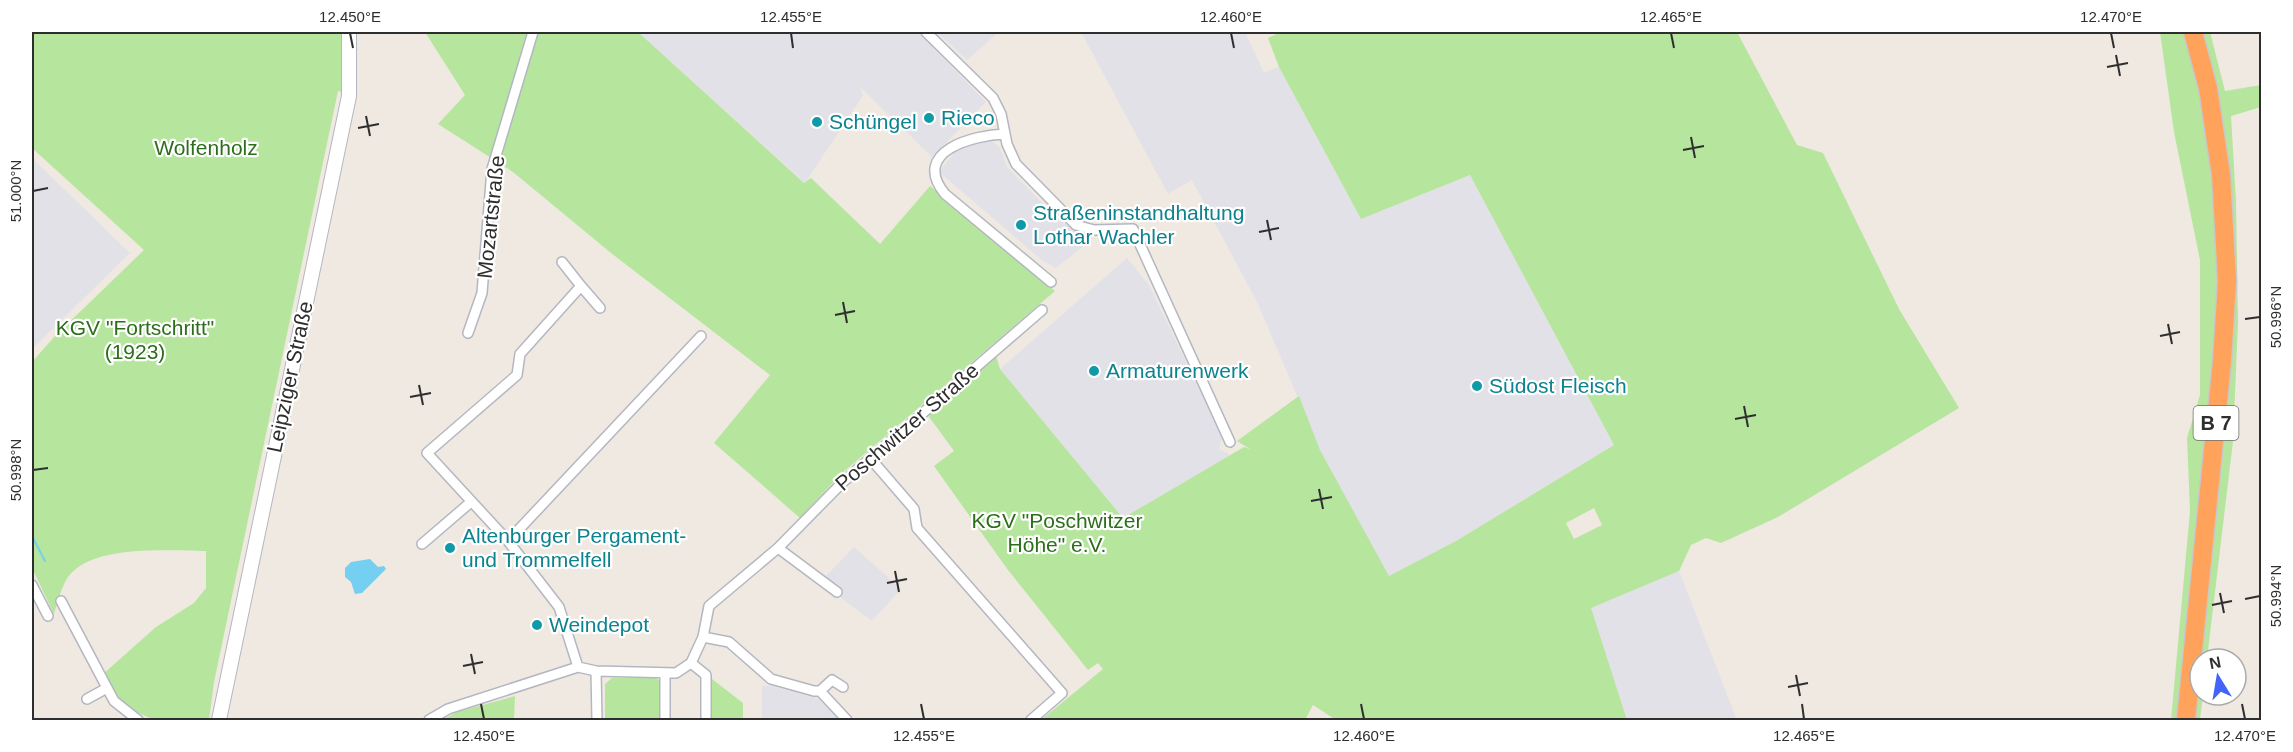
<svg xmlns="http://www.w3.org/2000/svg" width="2293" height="752" viewBox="0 0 2293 752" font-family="Helvetica,sans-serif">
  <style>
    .industrial { fill: #e3e1e8 }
    .green { fill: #b6e59e; fill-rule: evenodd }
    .water { fill: #75cff0 }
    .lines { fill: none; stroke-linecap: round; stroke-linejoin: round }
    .stream { stroke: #75cff0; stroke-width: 2 }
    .street-casing { stroke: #b4b7c1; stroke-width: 12 }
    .secondary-casing { stroke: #b4b7c1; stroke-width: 16 }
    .highway-casing { stroke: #c9c9c9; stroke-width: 21 }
    .street { stroke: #fff; stroke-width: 9 }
    .secondary { stroke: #fff; stroke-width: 14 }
    .highway { stroke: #ffa35c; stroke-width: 18 }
    .ticks { fill: none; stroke: #2e2e2e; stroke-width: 2 }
    .culture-dot { fill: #0f9aa8; stroke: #fff; stroke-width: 2 }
    .labels { text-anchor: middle; stroke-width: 4.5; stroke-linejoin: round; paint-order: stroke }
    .shield { fill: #fff; stroke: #6d6d6d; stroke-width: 1.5 }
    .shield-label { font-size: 20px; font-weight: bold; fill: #2e2e2e }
    .culture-label { font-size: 21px; fill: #0d838f; stroke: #fff; text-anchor: start }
    .park-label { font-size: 21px; fill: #2c6e1b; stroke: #fff }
    .street-label { font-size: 21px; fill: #2e2e2e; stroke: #fff }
    .neatline { fill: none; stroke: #2e2e2e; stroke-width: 2 }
    .ticks-label { font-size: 15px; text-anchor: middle; fill: #2e2e2e }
  </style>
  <rect width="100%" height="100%" fill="#efe9e1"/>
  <path class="industrial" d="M638,32H918L986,102L932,157L859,86L863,95L805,183Z
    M937,32H999L967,60Z
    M1081,32H1245L1264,73L1279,67L1361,219L1470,175L1614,445L1456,541L1389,577L1320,450L1258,304L1192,180L1168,194Z
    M979,139L991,140L1000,148L1007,167L1049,210L1073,230L1093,238L1056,268L1043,261L939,172L954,153Z
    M32,158L130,253L32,349Z
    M1127,258L1149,285L1222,437L1219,449L1230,455L1123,518L1000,369Z
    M854,547L901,589L872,621L836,594L825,577Z
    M1679,571L1737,720H1627L1590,608Z
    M762,686H773L822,700L839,719L762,720Z"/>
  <path class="green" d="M32,32H343L342,92L338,91L214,682L209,720H154L126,707L102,675L156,627L194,603L206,588V551C168,551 85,543 65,582C60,592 57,604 54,614L32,568V362L55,336L144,250L32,148Z
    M425,32H638L804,183L811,178L880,244L930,186L1055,291L841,474L800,518L714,443L770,375L611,253L513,172L438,124L465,95Z
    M1281,32H1737L1797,145L1823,153L1899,309L1959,408L1778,517L1721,543L1706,538L1691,545L1679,571L1591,608L1627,720H1336L1313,705L1305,720H1041L1103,669L1098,663L1088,670L1008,570L934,466L954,451L927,414L996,356L1000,369L1123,518L1244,447L1250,449L1237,441L1299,396L1320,450L1389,576L1456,541L1614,445L1470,175L1361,219L1279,67L1268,38ZM1594,508L1602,525L1574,539L1566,523Z
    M2160,32H2210L2225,91L2261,85V107L2231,116L2236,202L2238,321L2233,441L2207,659H2200V695H2203L2200,720H2171L2190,511L2187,438L2200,395V260L2174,132Z
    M612,678H655L661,681V720H605V684Z
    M712,679L743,703V720H711Z
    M515,696L514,720H442L457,712Z"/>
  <path class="water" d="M370,559L378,567L384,566L386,569L362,593L355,594L351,582L345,577V568L351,562Z"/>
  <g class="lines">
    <path class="stream" d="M32,536L45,561"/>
    <g class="street-casing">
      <path id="street" d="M926,32L993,98L1001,114L1007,144L1016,164L1076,225L1094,230L1133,229L1230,442
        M1005,134C974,135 910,151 945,194L1051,282
        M562,262L581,286L520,354L517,375L427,453L508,541L559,607L578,667
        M581,286L600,308
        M468,333L482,293L492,169L533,32
        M870,458L914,509L917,528L1062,693L1031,720
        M508,541L701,336
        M422,544L471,502
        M778,548L837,592
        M32,585L48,616
        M61,601L114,701L138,720
        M703,637L729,642L771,679L814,691H820L832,680L843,687
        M691,663L706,675V720
        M596,671L597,720
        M820,691L847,720
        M87,699L107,688
        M429,720L448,709L578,667L596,671L676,673L691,663L703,637L709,606L778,548L843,482L1042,310
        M665,720V673"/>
    </g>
    <g class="secondary-casing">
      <path id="secondary" d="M219,720L349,96V32"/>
    </g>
    <g class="highway-casing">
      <path id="highway" d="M2186,720L2222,361L2227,281L2221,175L2208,88L2193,32"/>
    </g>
    <use href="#street" class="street"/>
    <use href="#secondary" class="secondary"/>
    <use href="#highway" class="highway"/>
  </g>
  <path class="ticks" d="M350,33L353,48M791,33L793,48M1231,33L1234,48M1671,33L1674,48M2111,33L2114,48M2116,55L2120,76M2107,67L2128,63M366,116L370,136M358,128L379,124M1691,137L1695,158M1683,150L1704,146M33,191L48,188M1267,220L1271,240M1259,232L1279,228M843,302L847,323M835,315L855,311M2245,319L2260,317M2168,324L2172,344M2160,336L2180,332M419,385L423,405M410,397L431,393M1744,406L1748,427M1735,419L1756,415M33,470L48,468M1319,489L1323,509M1311,501L1332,497M895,571L899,592M887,583L907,579M2220,593L2224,613M2245,599L2260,596M2212,605L2232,601M471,654L475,674M463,666L483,662M1796,675L1800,696M1788,687L1808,683M481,704L484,719M921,704L924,719M1361,704L1364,719M1802,704L1804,719M2242,704L2245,719"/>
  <g class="culture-dot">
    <circle cx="929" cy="118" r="6"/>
    <circle cx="817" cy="122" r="6"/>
    <circle cx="1021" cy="225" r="6"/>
    <circle cx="1094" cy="371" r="6"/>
    <circle cx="1477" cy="386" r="6"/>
    <circle cx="450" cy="548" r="6"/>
    <circle cx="537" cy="625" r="6"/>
  </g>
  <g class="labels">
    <rect class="shield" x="2193.5" y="406" width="45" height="34" rx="4.5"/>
    <g class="shield-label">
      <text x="2216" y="430">B 7</text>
    </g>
    <g class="culture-label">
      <text x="941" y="125">Rieco</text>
      <text x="829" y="129">Schüngel</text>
      <text x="1033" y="220">Straßeninstandhaltung<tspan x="1033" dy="24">Lothar Wachler</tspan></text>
      <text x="1106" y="378">Armaturenwerk</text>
      <text x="1489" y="393">Südost Fleisch</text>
      <text x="462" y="543">Altenburger Pergament-<tspan x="462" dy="24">und Trommelfell</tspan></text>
      <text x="549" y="632">Weindepot</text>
    </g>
    <g class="park-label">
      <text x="206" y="155">Wolfenholz</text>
      <text x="135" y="335">KGV "Fortschritt"<tspan x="135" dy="24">(1923)</tspan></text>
      <text x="1057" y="528">KGV "Poschwitzer<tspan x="1057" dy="24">Höhe" e.V.</tspan></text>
    </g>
    <g class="street-label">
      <text transform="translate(491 217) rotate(-84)" y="7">Mozartstraße</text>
      <text transform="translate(290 377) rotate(-78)" y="7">Leipziger Straße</text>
      <text transform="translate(907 427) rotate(-41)" y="7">Poschwitzer Straße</text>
    </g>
  </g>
  <rect width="2293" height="752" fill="none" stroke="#ffffff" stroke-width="66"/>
  <g transform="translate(2218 677) rotate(349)"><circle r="28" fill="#ffffff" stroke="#ababab" stroke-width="1.5"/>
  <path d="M0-4.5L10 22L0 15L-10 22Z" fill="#4264fb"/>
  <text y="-9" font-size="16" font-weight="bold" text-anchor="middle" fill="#2e2e2e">N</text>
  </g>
  <rect x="33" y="33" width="2227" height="686" class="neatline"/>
  <g class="ticks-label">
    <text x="350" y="22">12.450°E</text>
    <text x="791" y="22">12.455°E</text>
    <text x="1231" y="22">12.460°E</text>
    <text x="1671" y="22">12.465°E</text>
    <text x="2111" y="22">12.470°E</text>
    <text transform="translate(16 191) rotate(-90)" y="5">51.000°N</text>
    <text transform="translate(2276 317) rotate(-90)" y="5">50.996°N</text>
    <text transform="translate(16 470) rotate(-90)" y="5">50.998°N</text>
    <text transform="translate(2276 596) rotate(-90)" y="5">50.994°N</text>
    <text x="484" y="741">12.450°E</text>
    <text x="924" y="741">12.455°E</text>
    <text x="1364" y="741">12.460°E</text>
    <text x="1804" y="741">12.465°E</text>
    <text x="2245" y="741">12.470°E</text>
  </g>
</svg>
